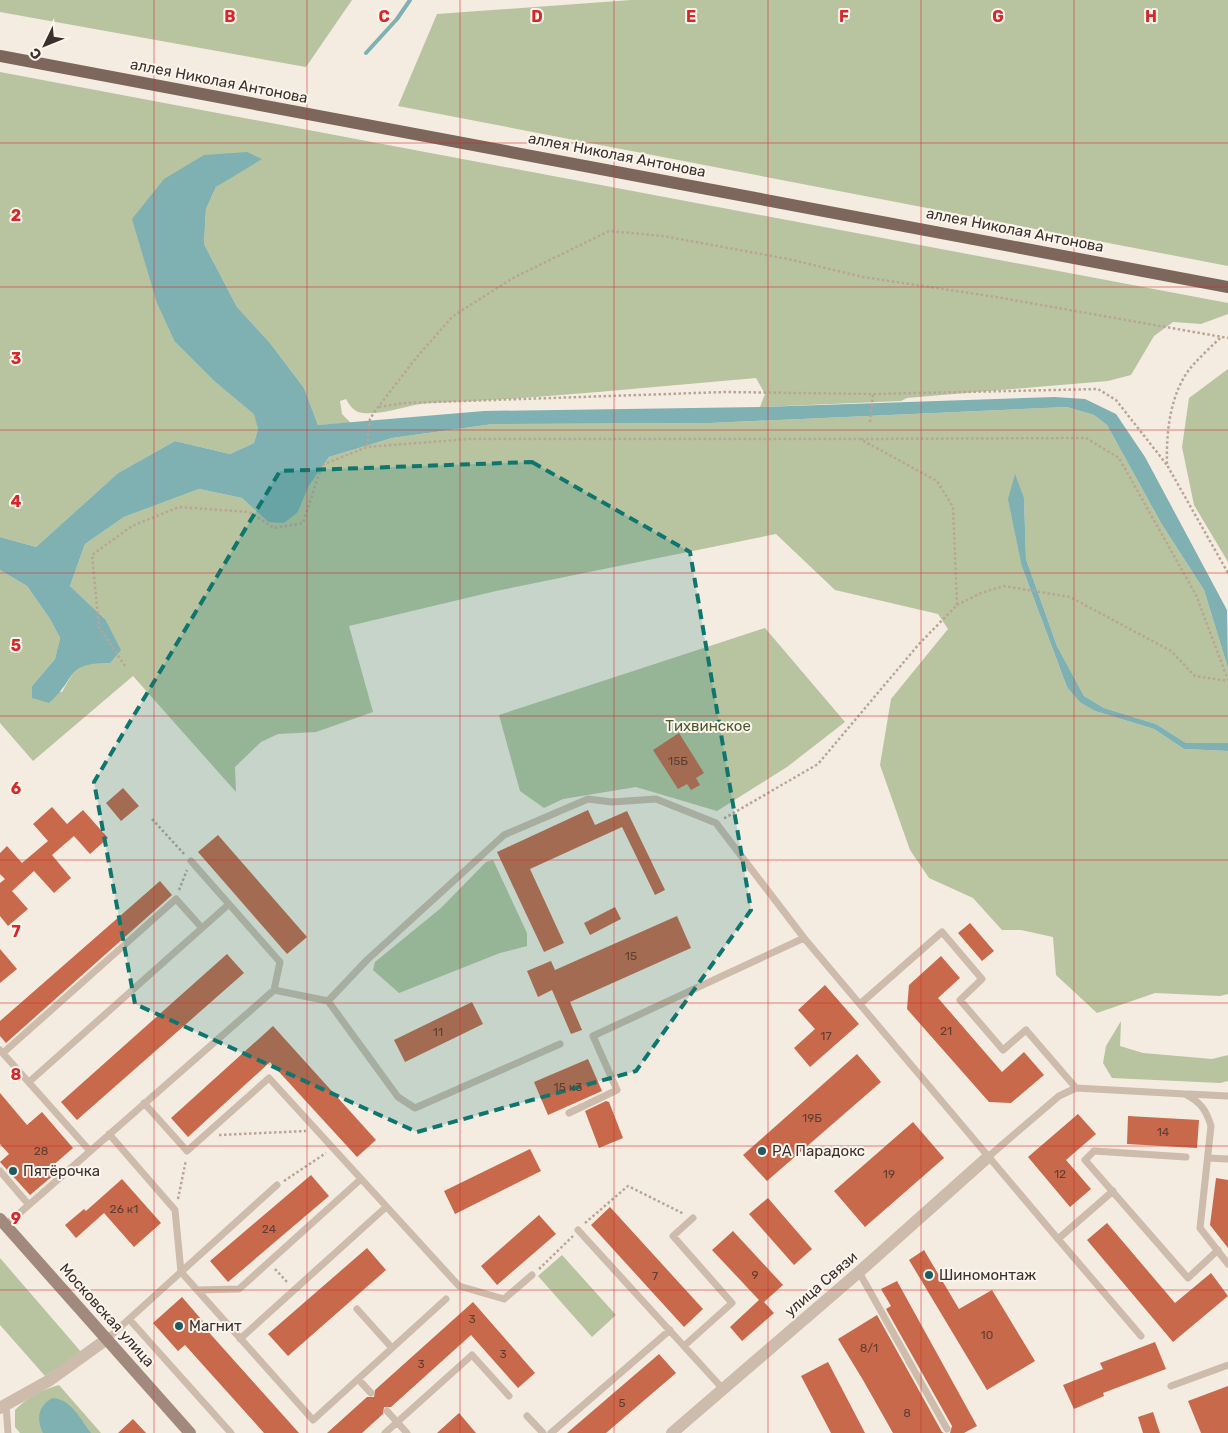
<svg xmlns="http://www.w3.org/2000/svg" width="1228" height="1433" viewBox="0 0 1228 1433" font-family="Rubik,sans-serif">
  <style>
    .green { fill: #b8c4a0 }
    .water { fill: #7fb0b2 }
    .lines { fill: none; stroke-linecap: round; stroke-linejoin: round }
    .stream { stroke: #7fb0b2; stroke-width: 4 }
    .building { fill: #c8694b }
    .path { stroke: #b9a596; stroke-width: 2.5; stroke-dasharray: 2.5 2.5; stroke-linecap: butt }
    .service { stroke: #cdbbac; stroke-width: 7 }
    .minor { stroke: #cdbbac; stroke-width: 12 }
    .secondary { stroke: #a18a7d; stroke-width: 12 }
    .primary { stroke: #7d675c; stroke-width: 12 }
    .marked { fill: #0f766e; fill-opacity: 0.2; stroke: #0f766e; stroke-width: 4; stroke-dasharray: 10 6; stroke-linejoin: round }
    .grid { fill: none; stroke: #d62828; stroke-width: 1; stroke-opacity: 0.55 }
    .poi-dot { fill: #1f5a5e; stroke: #fbf5ee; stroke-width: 2 }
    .labels { text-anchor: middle; stroke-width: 4; stroke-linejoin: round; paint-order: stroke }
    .number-label { font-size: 12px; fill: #5e3e33 }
    .street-label { font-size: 15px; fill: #3b302b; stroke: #fbf5ee }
    .park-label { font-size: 15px; fill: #4a5a2e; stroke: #fbf5ee }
    .poi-label { font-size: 15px; fill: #3b302b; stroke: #fbf5ee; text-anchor: start }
    .grid-label { font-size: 16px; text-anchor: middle; font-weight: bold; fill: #d62828; stroke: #fbf5ee; stroke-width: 4; stroke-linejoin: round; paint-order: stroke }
  </style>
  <rect width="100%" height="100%" fill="#f4ebe1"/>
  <path class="green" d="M0,0H352L306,67L0,12Z
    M631,0H1228V266L398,106L437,14Z
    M0,72L1228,303V314L1201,324L1173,322L1154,336L1131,375L1108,381L907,398L901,401L760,407L765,394L756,378C647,387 539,399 430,403C407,404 388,415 363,413C354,412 350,406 346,399L340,401L342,414L351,423L318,425L304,388L270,343L237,307L204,244L206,209L216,187L235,174L204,155L175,342L214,381L255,414L258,429L254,443L230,454L175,441L118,473L36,547L0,537Z
    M1228,369V562L1194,505L1182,447L1189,398Z
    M1067,407L1094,415L1107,425L1161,523L1204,590L1228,668V743H1186L1156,724L1104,708L1084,696L1057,646L1026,559L1024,498L1022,567L1067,687L1095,711L1154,729L1184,749L1228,751V994L1220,996L1155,993L1097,1013L1056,975L1053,937L1021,930H1002L973,898L929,878L910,850L880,765L891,699L948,629L938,614L835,590L776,534L496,591L349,626L373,712L316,732L278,734L261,742L235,767L236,792L133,676L33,761L0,723V570L27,586L50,619L60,638L55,659L32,686L62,692C77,665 79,663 110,663L105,619L70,586L85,544L124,517L199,489L242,498L268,522L298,512L309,486L329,457L392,438L493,424L710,423Z
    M765,628L845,722L787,767L717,811L636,787L563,799L544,808L520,791L499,715Z
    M493,860L527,933V946L500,953L399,993L373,970L375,962L441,908L486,862Z
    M1121,1021L1120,1046L1143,1053L1212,1059L1228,1055V1081L1220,1083L1112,1078L1103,1063L1106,1046Z
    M562,1255L616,1315L592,1337L538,1276Z
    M0,1258L82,1353L45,1376L0,1325Z
    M59,1385L101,1433H20L15,1427V1410C28,1397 41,1390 59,1385Z"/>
  <path class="water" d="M247,152L262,159L216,187L206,209L204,244L237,307L270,343L304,388L318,425L484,411L760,407L1055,397L1085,399L1116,414L1145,457L1227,610L1228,668L1204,590L1161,523L1107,425L1094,415L1067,407L710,423L493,424L392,438L329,457L309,486L298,512L284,523L268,522L242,498L199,489L124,517L85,544L70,586L105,619L121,650L110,663C64,663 78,678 49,703L32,698V686L55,659L60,638L50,619L27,586L0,570V537L36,547L118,473L175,441L230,454L254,443L258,429L254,414L214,381L175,342L157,303L132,219L164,179L204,155Z
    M1015,474L1024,498L1026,559L1057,646L1084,696L1104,708L1156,724L1186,743H1228V751L1184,749L1154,729L1095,711L1080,702L1067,687L1022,567L1008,499Z
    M53,1398C72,1400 80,1419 91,1433H43C36,1419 38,1405 53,1398Z"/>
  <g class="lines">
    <path class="stream" d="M366,53L397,19L410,0"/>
  </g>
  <path class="building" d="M679,733L704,773L696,778L700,785L691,790L687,784L678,789L653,750Z
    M123,788L139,806L121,821L106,803Z
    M52,807L67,824L83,810L108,838L90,854L74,836L52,855L71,878L54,893L34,871L12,891L28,909L8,926L0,916V883L5,879L0,874V853L7,846L22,863L48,841L33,824Z
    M588,810L595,825L627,811L665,890L655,895L622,827L530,869L564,943L544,952L497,852Z
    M218,835L307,937L287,954L198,852Z
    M160,881L172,895L6,1043L0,1036V1021Z
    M615,907L621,919L590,935L584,923Z
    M677,916L691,948L570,1002L582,1030L571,1034L552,990L538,997L527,971L551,961L555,970Z
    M970,923L994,951L982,961L958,933Z
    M0,949L17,969L0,983Z
    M227,954L244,973L77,1120L61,1102Z
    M941,956L960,978L938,998L1002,1072L1024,1052L1044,1075L1011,1103L989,1102L907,1009L909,985Z
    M825,985L859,1024L810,1067L794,1048L815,1029L798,1010Z
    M472,1002L483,1024L405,1062L394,1040Z
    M273,1026L376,1140L357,1157L270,1062L188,1137L171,1118Z
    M857,1054L881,1082L767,1181L743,1155Z
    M588,1059L602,1091L548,1115L534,1082Z
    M0,1093L27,1125L42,1112L73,1148L50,1168L55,1174L30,1195L0,1162L9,1154L0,1144Z
    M606,1101L609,1102L623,1138L599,1148L585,1111Z
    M1078,1114L1096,1134L1066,1160L1091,1189L1070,1207L1028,1157Z
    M1128,1116L1199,1120L1197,1148L1127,1144Z
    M913,1122L944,1158L865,1227L834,1191Z
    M530,1149L541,1171L455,1214L444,1191Z
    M311,1175L329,1196L228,1282L210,1261Z
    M1216,1178L1228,1180V1248L1210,1225Z
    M122,1179L161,1223L134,1247L104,1213L76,1238L65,1225L84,1209L86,1211Z
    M768,1198L812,1249L794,1265L749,1214Z
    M610,1207L703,1309L684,1327L591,1225Z
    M539,1215L556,1234L497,1285L481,1266Z
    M1107,1223L1175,1303L1211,1273L1228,1296L1173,1342L1087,1240Z
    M733,1231L783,1285L764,1302L774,1313L742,1341L730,1327L759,1300L712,1250Z
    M367,1248L386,1270L288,1356L268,1334Z
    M924,1250L959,1309L992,1290L1035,1361L987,1390L909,1260Z
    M897,1281L977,1426L964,1433H950L952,1426L886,1309L891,1306L881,1289Z
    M182,1297L207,1326L205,1328L299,1433H264L185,1345L178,1351L153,1323Z
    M473,1302L535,1373L518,1388L471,1335L391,1407H384L383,1414L362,1433H327L367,1397H374L375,1390Z
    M877,1315L942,1432L944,1433H893L863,1380L838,1339Z
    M1155,1342L1166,1369L1103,1393L1104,1396L1074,1409L1063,1385L1103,1369L1100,1363Z
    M659,1354L676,1373L606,1433H567Z
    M828,1362L865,1433H831L801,1376Z
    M1228,1386V1433H1201L1188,1401Z
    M1153,1412L1160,1433H1143L1138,1417Z
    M459,1413L476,1433H437Z
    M133,1419L146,1433H118Z"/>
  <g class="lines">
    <path class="path" d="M1220,338C1211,347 1201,356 1193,365C1170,391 1166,432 1167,465L1228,573
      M379,407L405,403L726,392L873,394L1098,389L1116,400L1167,465
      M870,422L873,394
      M861,439L1086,438L1119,458L1196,595L1228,680
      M367,446L370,419L375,411L416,358L453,316L513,278L609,231L663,236L788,259L863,277L996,297L1228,338
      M957,605L981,593L1004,586L1070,597L1171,651L1195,676L1228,681
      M125,666L99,627L92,555L132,526L179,507L249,512L274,528L303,523L322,465L367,447L469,439H860L937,481L953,507L957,605L919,644L818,764L723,819
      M152,819L185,855
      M179,890L187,870
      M219,1135L306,1131
      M284,1181L326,1153
      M178,1199L186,1160
      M585,1223L628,1186L684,1214
      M275,1269L288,1283
      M539,1269L573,1236"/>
    <path class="service" d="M274,990L328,1001L367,960L504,835L588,799L612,802L656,799L716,823L804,938L1058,1239L1113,1191
      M328,1001L398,1097L415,1108L560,1044
      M860,1004L942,932L982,979L960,1000L1003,1050L1026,1030L1076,1088
      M0,1050L90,1151
      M3,1053L176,899L202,928
      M29,1082L229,904
      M1188,1094L1228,1096
      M144,1103L187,1151L269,1078L459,1286L504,1299L532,1275
      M569,1113L617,1090L593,1036L804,938
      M109,1134L175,1210L181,1272L313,1420L446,1299
      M988,1157L1059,1096L1076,1088L1185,1094C1200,1102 1206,1109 1211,1126L1200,1228L1228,1264
      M1186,1157L1094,1151L1085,1160L1188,1278L1218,1250
      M1208,1158L1228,1159
      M0,1171L29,1205
      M6,1225L274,990L280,962L191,861
      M578,1230L723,1389
      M1058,1239L1141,1336
      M859,1272L947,1429
      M197,1290L239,1289L361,1179
      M357,1309L392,1348
      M129,1319L231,1433
      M107,1339L277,1185
      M240,1339L386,1207
      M684,1346L732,1303L673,1236L693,1218
      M358,1379L371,1393
      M1171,1386L1228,1365
      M6,1405L8,1433
      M387,1411L407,1433
      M527,1416L543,1433
      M385,1433L472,1355L509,1396
      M551,1433L670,1330"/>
    <path class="minor" d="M0,1408L50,1380L107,1339
      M672,1433L859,1272L988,1157"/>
    <path class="secondary" d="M0,1219L190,1433"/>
    <path class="primary" d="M0,56L1228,287"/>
  </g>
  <path class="marked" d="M532,462L690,552L751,910L636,1071L417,1132L135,1004L94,782L280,471Z"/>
  <path class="grid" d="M154,0V1433M307,0V1433M460,0V1433M614,0V1433M768,0V1433M921,0V1433M1074,0V1433M0,143H1228M0,287H1228M0,430H1228M0,573H1228M0,716H1228M0,860H1228M0,1003H1228M0,1146H1228M0,1290H1228"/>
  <g class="poi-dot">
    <circle cx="762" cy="1151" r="5"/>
    <circle cx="13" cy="1171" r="5"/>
    <circle cx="929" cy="1275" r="5"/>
    <circle cx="179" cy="1326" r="5"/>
  </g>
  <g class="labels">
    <g class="number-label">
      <text x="678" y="765">15Б</text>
      <text x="631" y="960">15</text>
      <text x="946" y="1035">21</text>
      <text x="438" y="1036">11</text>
      <text x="826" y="1040">17</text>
      <text x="568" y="1091">15 к3</text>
      <text x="812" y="1122">19Б</text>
      <text x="1163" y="1136">14</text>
      <text x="41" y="1155">28</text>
      <text x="889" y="1178">19</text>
      <text x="1060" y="1178">12</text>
      <text x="124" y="1213">26 к1</text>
      <text x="269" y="1233">24</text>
      <text x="755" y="1279">9</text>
      <text x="655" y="1280">7</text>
      <text x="472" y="1323">3</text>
      <text x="987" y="1339">10</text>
      <text x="869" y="1352">8/1</text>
      <text x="503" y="1358">3</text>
      <text x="421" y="1368">3</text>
      <text x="622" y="1407">5</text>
      <text x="907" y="1417">8</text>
    </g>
    <g class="street-label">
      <text transform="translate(219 81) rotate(11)" y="5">аллея Николая Антонова</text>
      <text transform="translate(617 155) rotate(11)" y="5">аллея Николая Антонова</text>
      <text transform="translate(1015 230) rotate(11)" y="5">аллея Николая Антонова</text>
      <text transform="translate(821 1284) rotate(-41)" y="5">улица Связи</text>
      <text transform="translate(107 1315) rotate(48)" y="5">Московская улица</text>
    </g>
    <g class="park-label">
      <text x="708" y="731">Тихвинское</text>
    </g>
    <g class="poi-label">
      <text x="772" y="1156">РА Парадокс</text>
      <text x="23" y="1176">Пятёрочка</text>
      <text x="939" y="1280">Шиномонтаж</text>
      <text x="189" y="1331">Магнит</text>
    </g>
  </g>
  <g class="grid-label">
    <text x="230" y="22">B</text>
    <text x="384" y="22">C</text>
    <text x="537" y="22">D</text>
    <text x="691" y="22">E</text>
    <text x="844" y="22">F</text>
    <text x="998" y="22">G</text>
    <text x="1151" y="22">H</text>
    <text x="16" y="221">2</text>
    <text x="16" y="364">3</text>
    <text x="16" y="507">4</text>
    <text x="16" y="651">5</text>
    <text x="16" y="794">6</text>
    <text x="16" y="937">7</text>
    <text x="16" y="1080">8</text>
    <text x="16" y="1224">9</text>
  </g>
  <g transform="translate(45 45) rotate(227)" stroke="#fbf5ee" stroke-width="4" paint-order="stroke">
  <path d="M0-4L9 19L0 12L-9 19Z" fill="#3b302b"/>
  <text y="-8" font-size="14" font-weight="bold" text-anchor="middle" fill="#3b302b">С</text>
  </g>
</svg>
